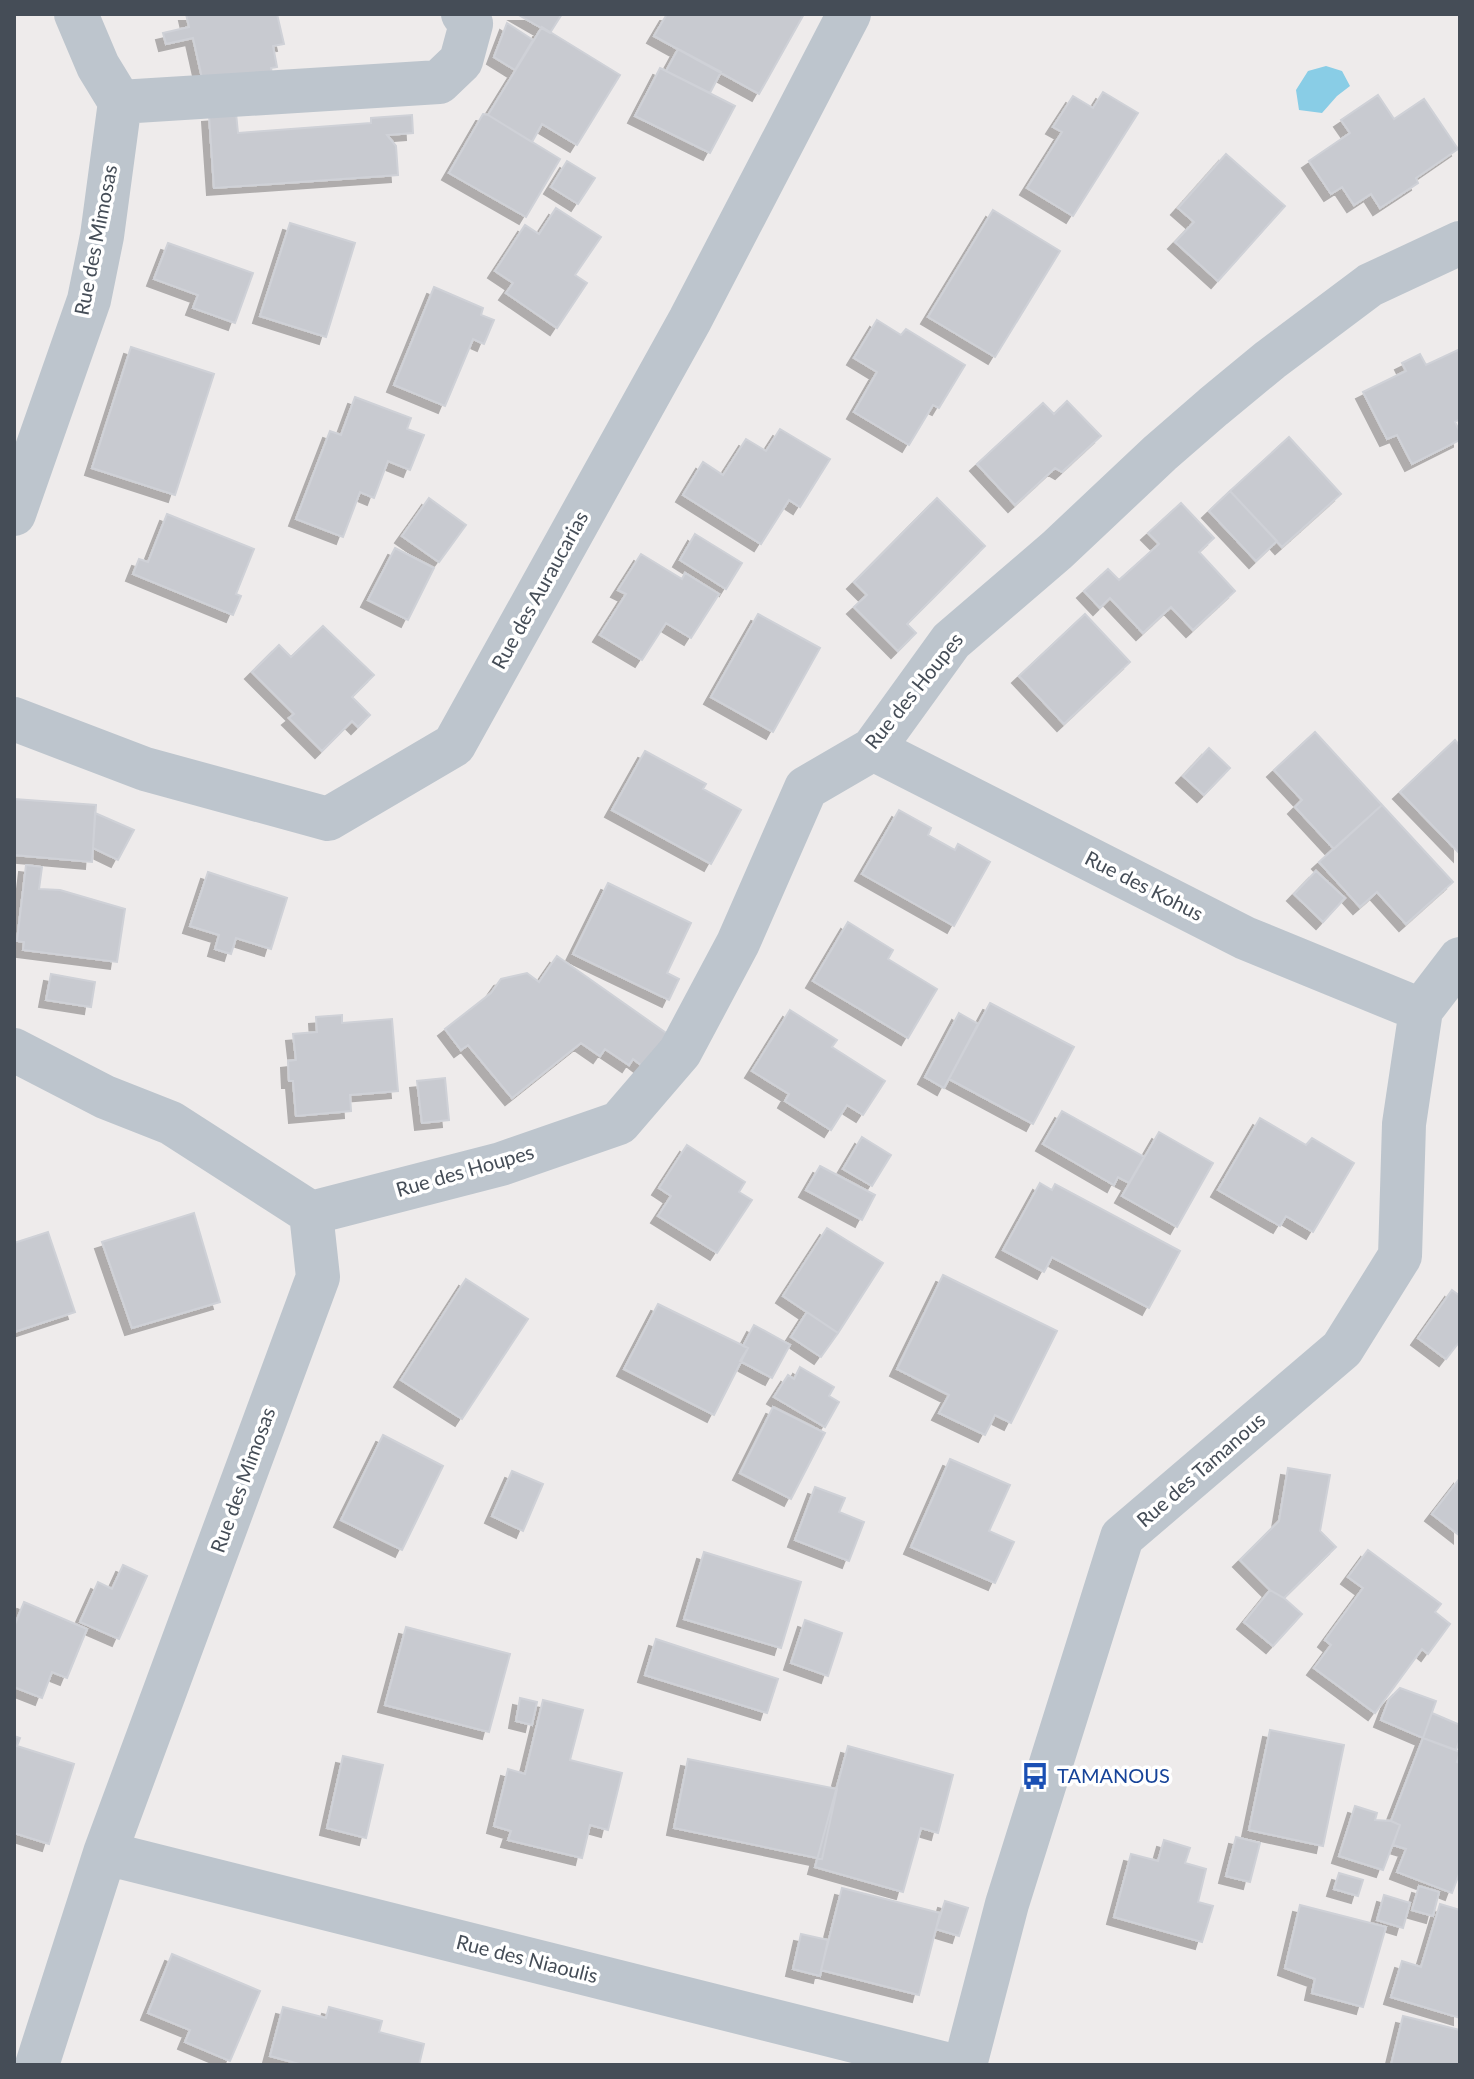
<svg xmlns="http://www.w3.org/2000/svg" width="1474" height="2079" viewBox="0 0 1474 2079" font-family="Lato,sans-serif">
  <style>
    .water { fill: #89cde6 }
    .building { fill: #c8cad0; stroke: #cfd1d7; stroke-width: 2; filter: url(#shadow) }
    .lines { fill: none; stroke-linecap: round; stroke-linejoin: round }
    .minor { stroke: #bdc5cd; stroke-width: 44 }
    .labels { text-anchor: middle; stroke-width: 7; stroke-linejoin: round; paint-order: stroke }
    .street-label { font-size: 20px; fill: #454d57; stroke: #fff }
    .transit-label { font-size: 20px; fill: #164399; stroke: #fff; text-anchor: start }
  </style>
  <defs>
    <filter id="shadow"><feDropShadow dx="-7" dy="7" stdDeviation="0" flood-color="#0004"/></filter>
  </defs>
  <rect width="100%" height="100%" fill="#eeebeb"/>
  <path class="water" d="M1326,66L1342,71L1350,86L1337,96L1322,113L1299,110L1296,90L1308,71Z"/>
  <path class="building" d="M186,14H277L284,44L273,46L277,67L271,68L273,80L202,78L193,38L166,44L163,33L189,27Z
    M517,14H562L550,33Z
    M667,14H804L759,94L654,36Z
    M507,23L533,40L515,70L494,57Z
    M542,27L620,75L577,145L542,124L532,142L488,115Z
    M678,49L721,72L710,93L666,71Z
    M660,68L735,106L710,153L635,116Z
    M1103,92L1138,113L1073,216L1027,188L1062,132L1053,127L1073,96L1093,108Z
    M1378,95L1394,119L1424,99L1458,149L1416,178L1418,183L1380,208L1371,194L1354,205L1342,187L1331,194L1309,161L1350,133L1341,120Z
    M236,113L238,133L371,123V118L412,115L413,133L387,135L396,146L398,175L214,188L209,115Z
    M483,114L488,115L560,159L526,217L449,173Z
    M1226,154L1285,206L1218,281L1175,242L1194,222L1178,208Z
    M567,161L595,178L578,204L551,187Z
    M556,208L601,237L575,275L587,283L557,328L506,293L513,283L495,271L525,225L539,234Z
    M993,210L1060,251L995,357L928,317Z
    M290,223L355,243L326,337L260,316Z
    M168,243L253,273L235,323L193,308L198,295L154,279Z
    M434,287L483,308L481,315L494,320L484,344L473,339L445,406L394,385Z
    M877,320L901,335L906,329L965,365L939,408L933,405L909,445L854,412L877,372L854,358Z
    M131,347L214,374L175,495L92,468Z
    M1460,349V419L1455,422L1460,432V440L1412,464L1397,435L1387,439L1363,392L1406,371L1402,363L1420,354L1426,365Z
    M355,397L411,418L407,429L424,435L410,470L388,461L374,498L360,492L343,537L296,519L330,431L341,435Z
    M1067,401L1101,436L1062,472L1055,468L1015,505L977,464L1043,403L1054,414Z
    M780,429L830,459L800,507L789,500L761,544L683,495L703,462L723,475L746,439L766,451Z
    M1289,437L1341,494L1282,547L1230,491Z
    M1230,491L1277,541L1256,561L1209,511Z
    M429,498L466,525L439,562L402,536Z
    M937,498L985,546L907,624L916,633L898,651L854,607L867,595L854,582Z
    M1181,503L1214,538L1199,552L1235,591L1193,630L1171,607L1143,633L1110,598L1100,608L1084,591L1108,569L1119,580L1159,544L1148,533Z
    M167,514L254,549L236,594L241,596L233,615L133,574L139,559L148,562Z
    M695,534L742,563L726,589L680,560Z
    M395,548L434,568L408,620L368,600Z
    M641,554L682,579L685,573L719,594L691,638L666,623L642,660L600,635L626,594L618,590Z
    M758,614L820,648L773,732L711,697Z
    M1085,614L1130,662L1064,724L1019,676Z
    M323,626L374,675L352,697L370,715L358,727L352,721L322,751L289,718L294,714L252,672L279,645L291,657Z
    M1315,732L1382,805L1334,849L1295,807L1302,800L1274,770Z
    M1455,740L1460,746V854L1400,792Z
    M1209,748L1230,768L1204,795L1183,776Z
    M645,751L706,784L703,789L741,810L711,864L612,810Z
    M14,799L96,805L92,862L14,855Z
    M1382,805L1453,882L1406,924L1377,892L1360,907L1319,862Z
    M899,810L931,828L928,835L955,850L958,844L990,862L954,926L862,874Z
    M95,813L134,830L118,860L93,848Z
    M26,865L42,867L39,889L60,890L125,909L117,962L23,950L24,942L17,941Z
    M1316,871L1345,898L1323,922L1294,894Z
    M208,872L287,898L271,949L236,938L231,954L215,949L219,935L190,926Z
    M608,883L691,923L667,973L679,979L669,1000L573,954Z
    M848,922L893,950L888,959L937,989L908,1038L813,981Z
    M557,956L669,1035L645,1068L633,1059L629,1065L605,1049L600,1056L581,1043L512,1098L468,1045L461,1050L445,1029L491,993L501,979L527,973L539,982Z
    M51,974L95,982L91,1007L46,1000Z
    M990,1003L1074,1047L1033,1124L949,1079Z
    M790,1010L837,1040L832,1047L885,1081L863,1115L847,1105L831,1130L785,1101L789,1094L752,1071Z
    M959,1013L978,1024L944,1088L925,1077Z
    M342,1015V1023L392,1019L398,1091L350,1095L351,1111L296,1116L293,1081H289L288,1061L296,1060L293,1034L317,1032L316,1017Z
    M445,1078L449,1120L422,1123L417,1081Z
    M1062,1111L1144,1157L1129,1183L1118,1177L1114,1185L1043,1144Z
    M1260,1118L1306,1145L1312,1138L1354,1163L1313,1232L1286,1216L1280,1226L1218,1190Z
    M1159,1132L1213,1163L1177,1227L1122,1196Z
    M862,1137L891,1155L872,1186L843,1169Z
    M687,1145L745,1182L739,1192L752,1200L717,1253L658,1216L671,1196L659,1188Z
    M820,1166L875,1195L862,1220L806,1190Z
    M1040,1183L1052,1190L1055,1184L1180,1251L1149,1308L1052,1257L1044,1272L1003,1250Z
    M194,1213L220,1302L132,1328L102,1242Z
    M827,1228L883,1263L838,1333L783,1296Z
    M48,1232L75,1312L14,1332V1243Z
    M943,1275L1057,1331L1011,1423L995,1415L985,1435L939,1413L949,1395L897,1369Z
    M466,1279L528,1319L462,1419L401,1380Z
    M1452,1290L1460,1296V1341L1446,1359L1418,1338Z
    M658,1304L748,1348L714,1415L624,1369Z
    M807,1312L838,1333L821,1357L791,1337Z
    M754,1325L790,1345L772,1378L740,1361L748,1348L743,1346Z
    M800,1367L834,1387L829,1396L839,1402L825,1427L774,1397L788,1375L794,1379Z
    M773,1407L825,1433L791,1499L740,1473Z
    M383,1435L443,1466L402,1550L341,1520Z
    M950,1459L1010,1485L989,1531L1014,1542L995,1583L911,1547Z
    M1288,1468L1330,1475L1320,1531L1336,1547L1284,1598L1270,1590L1240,1560L1279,1521Z
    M512,1471L543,1484L523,1531L492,1516Z
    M1460,1478V1536L1432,1514Z
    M815,1487L845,1498L839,1512L864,1522L849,1561L795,1540Z
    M1368,1550L1441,1604L1435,1612L1450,1624L1428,1654L1422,1649L1375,1713L1314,1668L1331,1645L1325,1640L1363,1588L1348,1577Z
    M704,1552L801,1582L781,1648L684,1619Z
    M123,1565L147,1576L119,1639L80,1622L98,1582L112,1589Z
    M1270,1590L1284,1598L1302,1614L1273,1646L1244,1622Z
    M24,1602L87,1629L67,1678L52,1672L42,1698L14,1687V1627Z
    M805,1620L842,1633L828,1676L791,1663Z
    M406,1627L510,1654L489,1732L385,1705Z
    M656,1639L778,1679L767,1713L645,1675Z
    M1400,1688L1436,1701L1423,1738L1381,1720L1389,1699Z
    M520,1698L537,1702L532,1725L516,1721Z
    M543,1700L583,1710L570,1760L622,1773L608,1830L590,1825L582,1858L508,1840L511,1831L494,1826L508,1769L525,1774Z
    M1432,1713L1460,1725V1739L1456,1750L1423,1738Z
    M1270,1730L1344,1745L1323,1846L1249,1830Z
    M14,1736L20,1738L17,1746L74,1764L49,1844L14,1833Z
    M1423,1738L1460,1752L1457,1762L1460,1763V1875L1459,1874L1452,1893L1397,1872L1406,1849L1393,1845L1400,1825L1391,1821Z
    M848,1746L953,1775L938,1833L921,1828L903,1892L815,1867Z
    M343,1756L383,1765L366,1838L327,1828Z
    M688,1759L837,1789L822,1859L674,1828Z
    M1355,1806L1377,1813L1375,1820L1391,1821L1400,1825L1383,1870L1339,1856Z
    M1236,1837L1260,1843L1250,1882L1226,1876Z
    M1164,1840L1190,1848L1185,1863L1206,1869L1198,1902L1213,1906L1202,1942L1114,1917L1131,1854L1158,1861Z
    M1339,1873L1363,1880L1358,1896L1334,1889Z
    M1419,1886L1439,1892L1433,1916L1412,1910Z
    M842,1888L940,1913L919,1995L821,1970Z
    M1384,1895L1410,1903L1403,1928L1377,1920Z
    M945,1901L968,1908L959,1936L936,1929Z
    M1440,1904L1460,1910V2018L1391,1997L1402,1961L1421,1967Z
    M1300,1905L1386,1927L1363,2007L1312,1993L1315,1979L1285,1968Z
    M801,1934L828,1940L820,1976L793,1969Z
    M172,1954L260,1991L230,2061L185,2042L190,2030L148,2013Z
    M283,2007L326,2018L329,2007L382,2021L379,2032L424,2044L419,2065H303L270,2056Z
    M1403,2016L1460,2030V2065H1391Z"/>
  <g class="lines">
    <path class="minor" d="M120,102L439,82L461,61L471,24L463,14
      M14,514L89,300L102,236L120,102L98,66L76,14
      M14,719L145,769L328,819L454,745L690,320L849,14
      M873,749L1245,938L1421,1010
      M14,1050L105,1097L171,1123L311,1213L318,1277L105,1853L37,2065
      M311,1213L501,1164L619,1123L680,1052L738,943L806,788L873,749L951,641L1057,550L1160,453L1213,407L1270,360L1370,285L1460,243
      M105,1853L950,2065
      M965,2065L1007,1904L1122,1537L1342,1349L1400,1256L1404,1124L1421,1010L1460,959"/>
  </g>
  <defs>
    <g id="bus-bare" transform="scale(2.16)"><path d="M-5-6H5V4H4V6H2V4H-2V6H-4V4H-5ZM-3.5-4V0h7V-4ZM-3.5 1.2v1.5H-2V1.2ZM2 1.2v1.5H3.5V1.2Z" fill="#1a4fb4" stroke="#fff" stroke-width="2.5" paint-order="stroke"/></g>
  </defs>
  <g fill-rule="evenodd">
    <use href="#bus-bare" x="1035" y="1776"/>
  </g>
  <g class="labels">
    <g class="street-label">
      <text transform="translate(96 240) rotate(-79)" y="7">Rue des Mimosas</text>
      <text transform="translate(540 590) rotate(-61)" y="7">Rue des Auraucarias</text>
      <text transform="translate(914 691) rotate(-51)" y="7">Rue des Houpes</text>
      <text transform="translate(1144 886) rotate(27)" y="7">Rue des Kohus</text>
      <text transform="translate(465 1171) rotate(-16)" y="7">Rue des Houpes</text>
      <text transform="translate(1201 1470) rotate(-41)" y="7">Rue des Tamanous</text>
      <text transform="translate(243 1480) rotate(-70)" y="7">Rue des Mimosas</text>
      <text transform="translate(527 1959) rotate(14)" y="7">Rue des Niaoulis</text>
    </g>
    <g class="transit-label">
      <text x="1057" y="1783">TAMANOUS</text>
    </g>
  </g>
  <rect width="1474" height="2079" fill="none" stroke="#454d57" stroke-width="32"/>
</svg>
